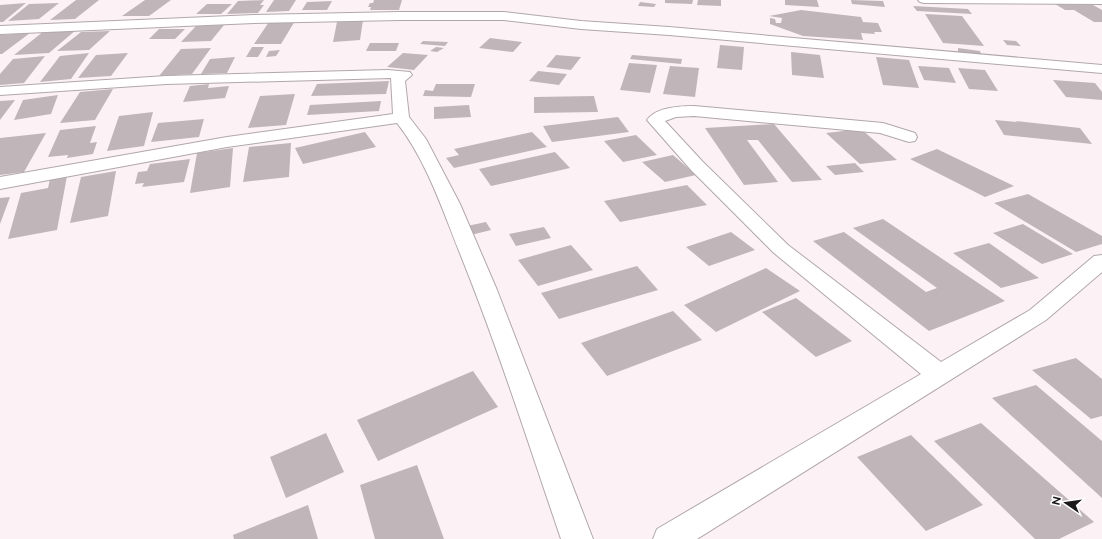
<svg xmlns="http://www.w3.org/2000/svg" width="1102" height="539" viewBox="0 0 1102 539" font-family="Raleway,sans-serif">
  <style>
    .building { fill: #c0b6ba }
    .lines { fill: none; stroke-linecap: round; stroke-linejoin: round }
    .minor-casing { stroke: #b1a7ab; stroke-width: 2 }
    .minor { fill: #fff; fill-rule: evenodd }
  </style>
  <rect width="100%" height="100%" fill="#fcf2f6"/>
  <path class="building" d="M76,0H99L75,19L50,20Z
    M145,0H171L149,16H122Z
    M264,0L260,5H264L258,13L227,14L238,1Z
    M274,0H296L289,11L266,12Z
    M374,0H402L399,10H370L371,7H368L370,3H373Z
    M665,0H693L692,4L665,3Z
    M698,0H721V6L697,5Z
    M785,0H817L819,7L785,5Z
    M851,0L883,1L885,7L852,4Z
    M332,1L327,10H302L307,2Z
    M640,2L656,4L654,7L638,6Z
    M26,3L3,22H0V5Z
    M59,3L39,19L8,21L29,4Z
    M207,4H232L221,14H196Z
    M1055,4L1093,5L1102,10V22H1094L1074,10H1065Z
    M913,6L968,9L972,14L917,11Z
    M801,10L861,17L863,22L878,23L882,32H874L875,34L861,33L863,40L803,36L770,24V18L775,19L776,23H781L782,18L769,16Z
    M925,14L962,16L984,46L943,43Z
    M363,20L360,40L333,42L337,22Z
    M295,21L281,44H254L269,22Z
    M224,25L211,41L181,42L196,26Z
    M159,29H185L175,39H149Z
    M76,30L49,53L14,55L44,31Z
    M110,31L89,50L57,51L81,32Z
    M30,33L2,54H0V35Z
    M490,38L522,42L513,52L479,48Z
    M1003,40L1016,41L1021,46L1007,45Z
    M423,41L448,42L445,46L420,44Z
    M370,43H399L396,51H366Z
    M720,45L744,47L742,70L717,68Z
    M252,47H264L258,57H246Z
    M436,47L444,48L437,52L430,51Z
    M211,48L192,74L159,76L181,49Z
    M958,48L980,51L981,54L958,52Z
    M280,50L276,56L266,57L269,51Z
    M791,52L820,55L824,78L792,75Z
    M89,53L71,79L40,82L60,56Z
    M128,53L111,76L78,78L96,55Z
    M403,53L428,55L414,70L387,67Z
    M556,55L581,57L571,70L546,67Z
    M632,55L682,59L681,64L630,59Z
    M45,56L24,83L0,85V74L13,59Z
    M235,57L227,73L201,74L210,59Z
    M876,57L909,60L919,88L883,85Z
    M629,63L657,65L650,93L620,90Z
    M670,66L699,68L695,97L663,94Z
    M918,66L949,68L956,83L924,80Z
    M958,68L985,70L998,91L969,89Z
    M538,71L567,74L559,85L529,81Z
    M1053,80L1095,83L1102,92V100L1066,97Z
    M389,81L386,94L311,96L317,84Z
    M209,84L208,88L229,86L225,98L183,102L190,86Z
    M436,84H475L471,97L423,96L425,90L433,91Z
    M113,89L95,120L60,123L80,92Z
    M295,94L286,125L248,128L260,96Z
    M58,95L51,114L14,120L23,100Z
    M594,96L598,112L534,113V97Z
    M15,100L0,120V101Z
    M381,101L379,111L307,115L310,105Z
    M469,105L471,117L434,119V107Z
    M153,112L144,146L107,151L119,116Z
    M618,117L629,132L552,142L543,126Z
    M204,119L199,137L151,142L158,123Z
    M995,120L1017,122L1016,121L1080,128L1092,144L1004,135Z
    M774,124L822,180L792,182L758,140H747L778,182L744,185L705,128Z
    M96,126L90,143L97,142L93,154L67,158L68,155L48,157L60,130Z
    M861,129L897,160L860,164L826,133Z
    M365,132L376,147L303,164L295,148Z
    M532,132L547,147L454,168L446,158L459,155L454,149Z
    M46,133L24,172L0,175V138Z
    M636,135L657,155L623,162L604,141Z
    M291,143L289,177L243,182L249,147Z
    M233,148L230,187L190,193L197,153Z
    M937,149L1014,186L985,197L910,159Z
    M555,152L570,168L491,186L479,169Z
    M673,155L696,175L665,182L642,162Z
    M190,159L184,182L142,187L144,183L135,184L138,172L147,171L150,164Z
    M855,163L864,172L835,175L826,166Z
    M116,171L108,216L70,223L81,177Z
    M67,176L57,230L8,239L21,193L48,188L50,179Z
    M687,185L707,205L620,222L604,201Z
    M1028,194L1102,236V244L1076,252L994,203Z
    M10,197L0,224V198Z
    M883,219L1005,301L929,331L813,241L844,232L926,292L937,288L853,228Z
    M486,222L491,230L471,235L467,226Z
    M1023,224L1073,254L1042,264L993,233Z
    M544,227L551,238L516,246L509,234Z
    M731,232L755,250L709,266L686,247Z
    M989,243L1039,278L1001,288L953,253Z
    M571,245L593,270L538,286L518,260Z
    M637,266L658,290L559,319L541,293Z
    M766,268L800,291L716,332L684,305Z
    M796,298L852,341L816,357L762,312Z
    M673,311L702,340L607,376L581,343Z
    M1076,358L1102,379V416L1091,419L1032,370Z
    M473,371L498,407L378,461L357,420Z
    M1036,385L1102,441V498L992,398Z
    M981,423L1094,522L1059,539H1035L934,441Z
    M326,433L344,472L286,498L270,457Z
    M911,435L983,505L926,531L857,457Z
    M417,465L444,539H375L360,485Z
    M308,505L318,539H234L233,535Z"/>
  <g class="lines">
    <g class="minor-casing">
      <path id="minor" d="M918,0H1102V4L924,3L920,2Z
        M400,12H504L581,21L669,27L1102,65V73L669,35L581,29L504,20H400L254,23L0,34V26L254,15Z
        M388,70L410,72L412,75L405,81L409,117L426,139L460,204L497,290L593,539H561C528,442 497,345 459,251C442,208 426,160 397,123L227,147L0,189V177L227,137L393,114L391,78L166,84L0,95V87L166,76Z
        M694,106L883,123L915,133L917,137L915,141L909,142L880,133L694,116L676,117L665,121L703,162L788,245L941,362L1030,310L1094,256L1102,255V272L1046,320L697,539H653L657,529L921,374L774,253L691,170L647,120C656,107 680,106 694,106Z"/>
    </g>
    <use href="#minor" class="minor"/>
  </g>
  <g transform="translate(1066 503) rotate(283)" stroke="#ffffff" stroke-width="3" paint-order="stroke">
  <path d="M0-3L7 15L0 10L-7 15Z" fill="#1c181a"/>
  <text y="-6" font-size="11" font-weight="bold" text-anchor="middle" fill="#1c181a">N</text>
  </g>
</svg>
